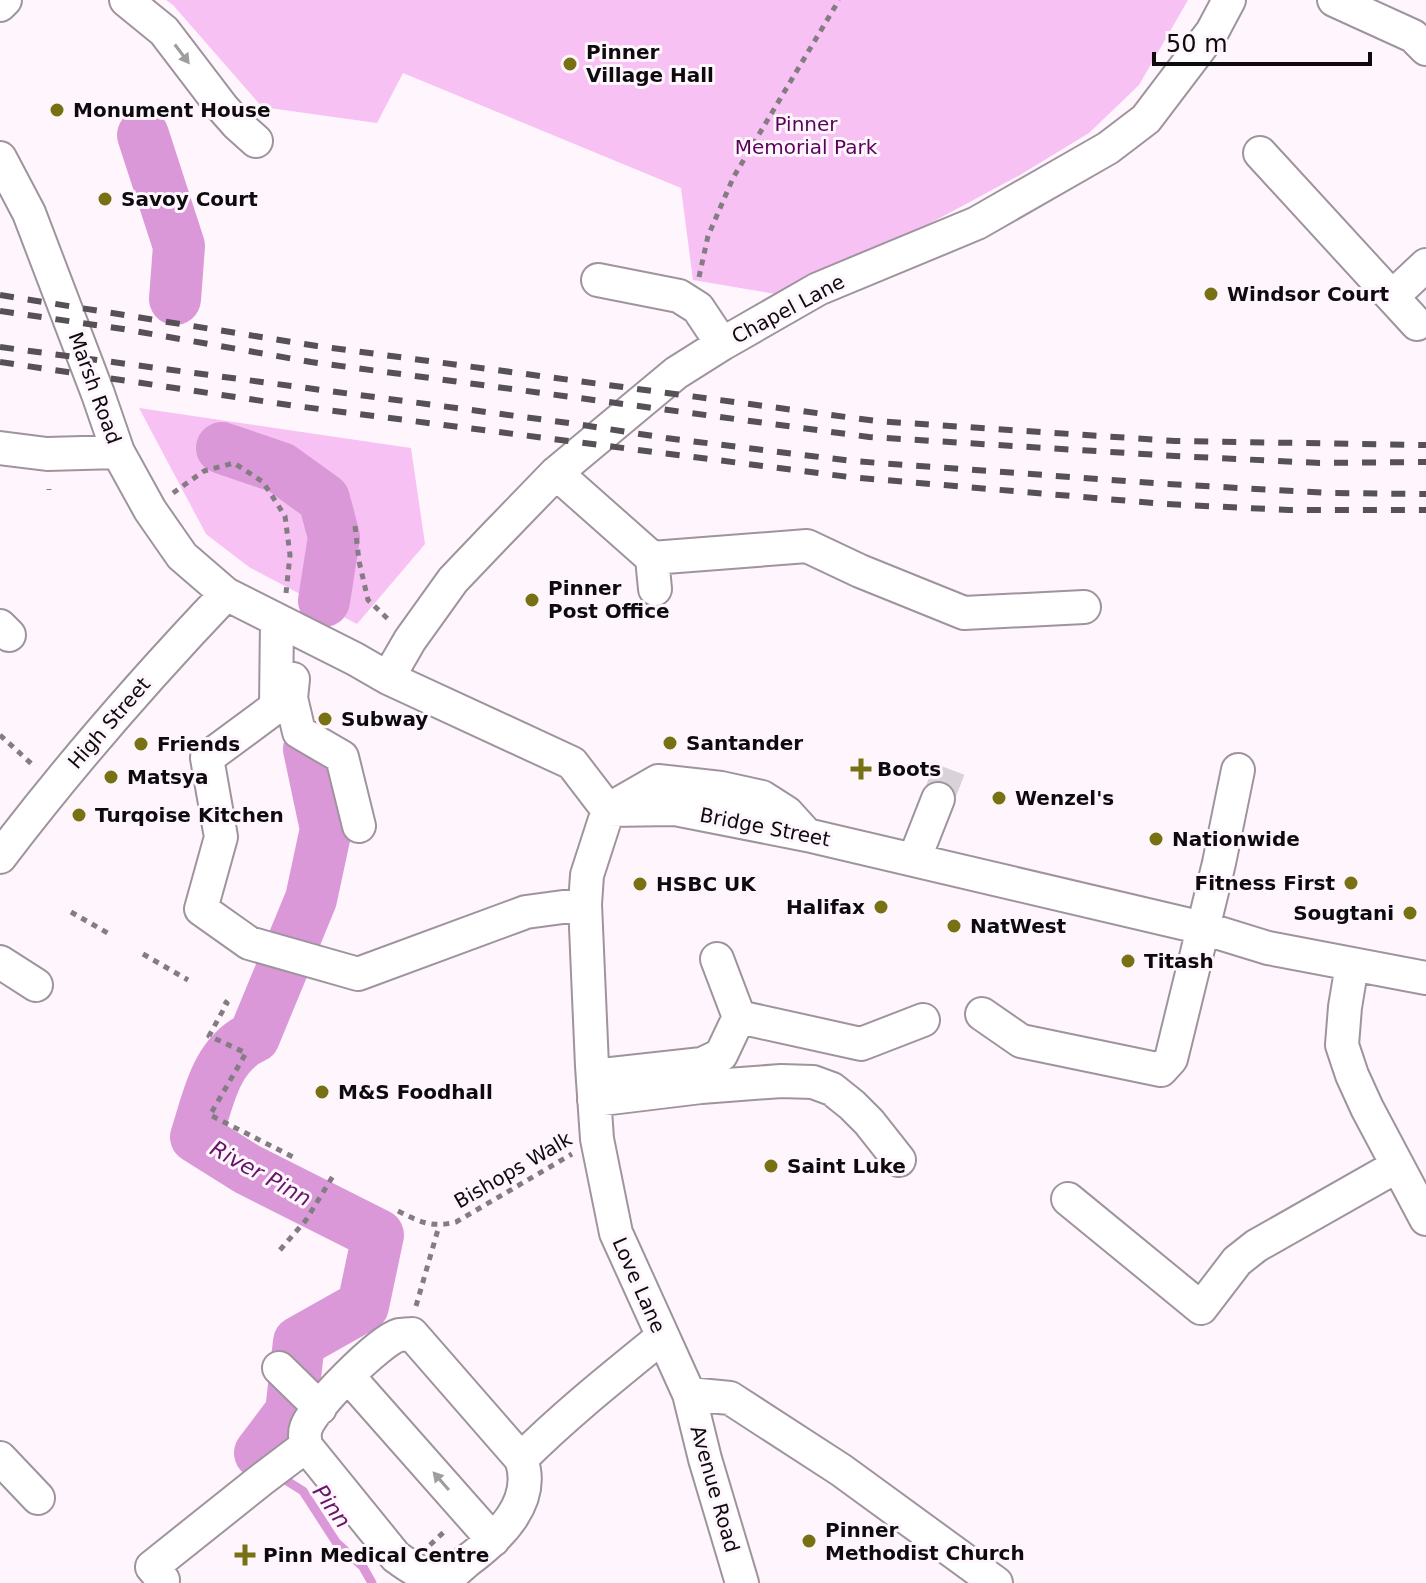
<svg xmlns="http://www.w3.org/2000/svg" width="1426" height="1583" viewBox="0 0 1426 1583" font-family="'DejaVu Sans',sans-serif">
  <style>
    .green { fill: #f7c1f4 }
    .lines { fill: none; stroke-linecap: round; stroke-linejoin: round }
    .stream { stroke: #db98d8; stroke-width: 9 }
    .river { stroke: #db98d8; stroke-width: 52 }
    .minor-tunnel { stroke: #dad2d9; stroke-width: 32; stroke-dasharray: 32 16; stroke-linecap: butt }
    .minor-casing { stroke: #9f949e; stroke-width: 36 }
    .path { stroke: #837d83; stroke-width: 5; stroke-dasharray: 6 6; stroke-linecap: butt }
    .minor { stroke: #fff; stroke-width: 32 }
    .rail { stroke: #565156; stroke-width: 6; stroke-dasharray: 14 14; stroke-linecap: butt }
    .oneway { fill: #9f9d9f }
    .poi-dot { fill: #777113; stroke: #fef5fd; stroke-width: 3 }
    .labels { text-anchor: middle; stroke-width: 6; stroke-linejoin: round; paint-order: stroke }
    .poi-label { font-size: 20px; font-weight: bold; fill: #0e0b0e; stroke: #fef5fd; text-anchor: start }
    .park-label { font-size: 20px; fill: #590359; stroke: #fef5fd }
    .street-label { font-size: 20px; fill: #0e0b0e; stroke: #fef5fd }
    .water-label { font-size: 22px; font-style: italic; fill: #661666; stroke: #fef5fd }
  </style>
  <rect width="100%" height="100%" fill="#fef5fd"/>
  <path class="green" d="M166,0H1188L1139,85L1089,133L1020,175L793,297L693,280L681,188L403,73L377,123L262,107L173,5Z
    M139,408L411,448L425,544L357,624L249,567L206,534Z"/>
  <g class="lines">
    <path class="stream" d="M279,1476L303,1491L336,1542L363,1567L372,1583"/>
    <path class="river" d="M143,135L179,246L175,299
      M222,448L281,468L324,499L334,537L324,601
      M260,1453L291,1412L299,1342L363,1306L378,1235L247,1169L196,1137C208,1101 215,1054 254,1037L311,899L326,829L309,749"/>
    <path class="minor-tunnel" d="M938,799L954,757"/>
    <g class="minor-casing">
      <path id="minor" d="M126,0L164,31L222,107L237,124L256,141
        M1334,0L1413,36L1426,49
        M0,5L5,0
        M1260,153L1417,324
        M0,158L29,213L98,394L118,452L150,510L182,556L226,594L355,659L388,678L572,763L608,810
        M598,280L679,296L698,308L722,344
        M1393,296L1426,265
        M0,448L47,454L118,452
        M556,473L652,558L807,546L860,571L964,613L1084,607
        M652,558L655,589
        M277,620L276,707L207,758L221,837L201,909L249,943L358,974L526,912L585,904
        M0,626L9,635
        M388,678L410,640L453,580L495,536L556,473L676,373L722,344L818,289L977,223L1108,148L1146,119L1212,32L1229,0
        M293,679L291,698L299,732L342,757L359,826
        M611,808L658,781L721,788L762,797L787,813L807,835
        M608,810L675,809L807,835L1203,928L1268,948L1426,978
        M608,810L587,875L585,904L592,1066L597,1139L616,1233L689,1394L705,1459L742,1583
        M0,857C70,765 146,678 226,594
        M914,860L938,799
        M0,962L36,985
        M1352,965L1345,1007L1342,1045L1352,1075L1367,1108L1426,1219
        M982,1014L1021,1041L1161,1070L1171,1059L1219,863L1238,770
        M739,1017L861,1044L923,1020
        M593,1076L702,1064L721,1055L739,1017L717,959
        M594,1100L701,1087L781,1081L813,1082L832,1089L852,1105L869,1122L899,1160
        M1068,1199L1201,1308L1237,1261L1256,1246L1397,1166
        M412,1334L521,1459C537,1502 498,1538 467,1561C461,1566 454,1574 447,1576C427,1581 411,1567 396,1557L306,1446C305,1440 304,1433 306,1428C312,1408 379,1341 399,1335C400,1335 411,1334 412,1334Z
        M279,1368L320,1408
        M348,1376L493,1540
        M689,1394L730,1398L841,1470L996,1583
        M0,1458L38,1498
        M521,1459C565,1415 614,1376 662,1337
        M163,1580L152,1567L261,1480L306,1446"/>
    </g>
    <path class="path" d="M699,277L708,236L733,178L839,0
      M49,490V489
      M173,493L204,471L234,463L263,482L285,516L290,555L286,593
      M355,526L359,561L368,600L389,620
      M0,735L35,767
      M71,912L111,935
      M143,954L188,980
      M224,1001L227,1003L209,1036L246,1053L210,1115L297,1159
      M398,1211C420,1222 431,1228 456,1222L572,1154
      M280,1250L306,1220L333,1176
      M416,1306L439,1226
      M430,1545L446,1530"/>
    <use href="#minor" class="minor"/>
    <path class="rail" d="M0,295L317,346L876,421L1175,441L1426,445
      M0,311L123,329L311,362L869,437L1175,456L1320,463L1426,462
      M0,347L576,424L666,438L852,461L1167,484L1330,493L1426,494
      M0,362L296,406L849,477L1165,504L1289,510H1426"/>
  </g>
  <defs><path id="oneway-solid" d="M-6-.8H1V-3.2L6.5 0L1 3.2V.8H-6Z" transform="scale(2)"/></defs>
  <g class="oneway">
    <use href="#oneway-solid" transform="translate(182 54) rotate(53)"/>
    <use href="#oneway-solid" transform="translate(441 1481) rotate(-131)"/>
  </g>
  <g class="poi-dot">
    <circle cx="570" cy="64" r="8"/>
    <circle cx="57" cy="110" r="8"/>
    <circle cx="105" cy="199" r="8"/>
    <circle cx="1211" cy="294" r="8"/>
    <circle cx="532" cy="600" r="8"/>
    <circle cx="325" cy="719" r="8"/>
    <circle cx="670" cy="743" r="8"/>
    <circle cx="141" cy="744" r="8"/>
    <path d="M857 757h8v8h8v8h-8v8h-8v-8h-8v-8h8z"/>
    <circle cx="111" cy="777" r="8"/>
    <circle cx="999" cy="798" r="8"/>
    <circle cx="79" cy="815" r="8"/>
    <circle cx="1156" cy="839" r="8"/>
    <circle cx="1351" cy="883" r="8"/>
    <circle cx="640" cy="884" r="8"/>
    <circle cx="881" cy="907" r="8"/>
    <circle cx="1410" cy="913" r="8"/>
    <circle cx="954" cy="926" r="8"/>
    <circle cx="1128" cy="961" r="8"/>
    <circle cx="322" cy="1092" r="8"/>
    <circle cx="771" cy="1166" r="8"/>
    <circle cx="809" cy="1541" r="8"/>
    <path d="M241 1543h8v8h8v8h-8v8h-8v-8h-8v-8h8z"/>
  </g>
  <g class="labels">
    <g class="poi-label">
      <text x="586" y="59">Pinner<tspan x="586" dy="23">Village Hall</tspan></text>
      <text x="73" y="117">Monument House</text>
      <text x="121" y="206">Savoy Court</text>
      <text x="1227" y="301">Windsor Court</text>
      <text x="548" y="595">Pinner<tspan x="548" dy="23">Post Office</tspan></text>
      <text x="341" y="726">Subway</text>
      <text x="686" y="750">Santander</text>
      <text x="157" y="751">Friends</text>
      <text x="877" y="776">Boots</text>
      <text x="127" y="784">Matsya</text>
      <text x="1015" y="805">Wenzel's</text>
      <text x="95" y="822">Turqoise Kitchen</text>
      <text x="1172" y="846">Nationwide</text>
      <text x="1335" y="890" text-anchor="end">Fitness First</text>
      <text x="656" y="891">HSBC UK</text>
      <text x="865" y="914" text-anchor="end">Halifax</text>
      <text x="1394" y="920" text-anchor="end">Sougtani</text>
      <text x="970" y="933">NatWest</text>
      <text x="1144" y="968">Titash</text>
      <text x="338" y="1099">M&amp;S Foodhall</text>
      <text x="787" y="1173">Saint Luke</text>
      <text x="825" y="1537">Pinner<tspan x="825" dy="23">Methodist Church</tspan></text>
      <text x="263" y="1562">Pinn Medical Centre</text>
    </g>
    <g class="park-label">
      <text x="806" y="131">Pinner<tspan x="806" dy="23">Memorial Park</tspan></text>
    </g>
    <g class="street-label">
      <text transform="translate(788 309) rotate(-28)" y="7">Chapel Lane</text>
      <text transform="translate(95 388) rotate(70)" y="7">Marsh Road</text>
      <text transform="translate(109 723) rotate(-49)" y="7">High Street</text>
      <text transform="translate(765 827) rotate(11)" y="7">Bridge Street</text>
      <text transform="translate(513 1170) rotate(-30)" y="7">Bishops Walk</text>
      <text transform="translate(639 1285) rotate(66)" y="7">Love Lane</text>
      <text transform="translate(715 1489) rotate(74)" y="7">Avenue Road</text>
    </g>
    <g class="water-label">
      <text transform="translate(261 1173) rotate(29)" y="8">River Pinn</text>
      <text transform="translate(332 1506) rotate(54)" y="8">Pinn</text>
    </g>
  </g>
  <path d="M1154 52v12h216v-12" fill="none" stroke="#0e0b0e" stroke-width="4"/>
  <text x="1166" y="52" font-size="24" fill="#0e0b0e" stroke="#fef5fd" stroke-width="6" paint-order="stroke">50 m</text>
</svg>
